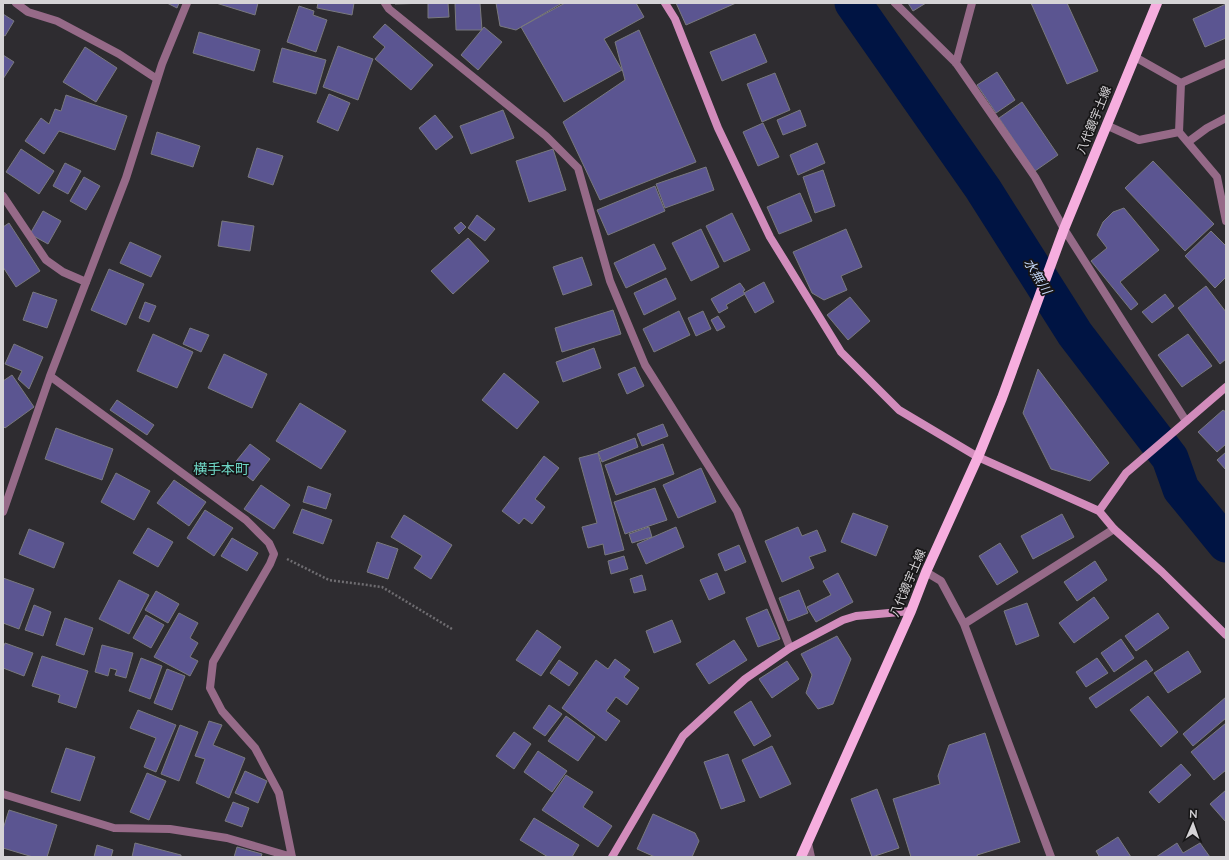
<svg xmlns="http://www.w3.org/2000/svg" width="1229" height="860" viewBox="0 0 1229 860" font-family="Lato,'Noto Sans JP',sans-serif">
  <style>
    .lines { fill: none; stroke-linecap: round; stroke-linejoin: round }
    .river { stroke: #001443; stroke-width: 37 }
    .building { fill: #5b5591; stroke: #79797e }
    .path { stroke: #6f6d71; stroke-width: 2.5; stroke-dasharray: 2 2; stroke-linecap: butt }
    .lane { stroke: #966a88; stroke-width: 8 }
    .street { stroke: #966a88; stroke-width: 8 }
    .secondary { stroke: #d28cbc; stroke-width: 8 }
    .primary { stroke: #f6aedf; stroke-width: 10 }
    .labels { text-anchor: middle; stroke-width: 3.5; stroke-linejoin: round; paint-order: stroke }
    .street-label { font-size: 12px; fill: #d5d3d6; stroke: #161516 }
    .water-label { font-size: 13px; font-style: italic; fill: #c2d5f5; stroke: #161516 }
    .quarter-label { font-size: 14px; fill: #6ed5c4; stroke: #161516 }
  </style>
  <rect width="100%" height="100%" fill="#2e2c30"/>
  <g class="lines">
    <path class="river" d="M853,3L983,189L1075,334L1170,458L1181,489L1226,544"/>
  </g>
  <path class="building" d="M167,3H179L177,8Z
    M216,3H258L255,15Z
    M318,3H354L352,15L317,8Z
    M395,3H448L449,17L428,18V3L395,4Z
    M455,3H480L482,30H456Z
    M496,3H562L516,30L500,26Z
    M565,3H636L644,17L604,39L622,70L564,102L521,27Z
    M676,3H736L686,25Z
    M908,3H926L913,11Z
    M1031,3H1067L1098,71L1067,84Z
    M1226,4V38L1205,47L1193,19Z
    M299,6L314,11L313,15L327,20L316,52L287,42Z
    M3,14L14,21L5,36L3,35Z
    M385,24L433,65L411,90L375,59L385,47L373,37Z
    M484,27L502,42L478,70L461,55Z
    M639,30L696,162L600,200L563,122L625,80L615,42Z
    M199,32L260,50L254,71L193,53Z
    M755,34L767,62L722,81L710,52Z
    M338,46L373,59L358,100L323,87Z
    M85,47L117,68L96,102L63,82Z
    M282,48L326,60L316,94L273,82Z
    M3,55L14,62L3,79Z
    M997,72L1015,100L996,113L977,85Z
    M775,73L790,110L762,122L747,84Z
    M329,94L350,103L338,131L317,122Z
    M66,95L127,116L115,150L59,131L44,154L25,141L41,118L49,124L55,109L61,111Z
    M1022,102L1058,155L1035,171L999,118Z
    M503,110L514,138L471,154L460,126Z
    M800,110L806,126L783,135L777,120Z
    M435,115L453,137L436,150L419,128Z
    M763,123L779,157L758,166L743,132Z
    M157,132L200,146L193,167L151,154Z
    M817,143L825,163L798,175L790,155Z
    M257,148L283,156L273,185L248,177Z
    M21,149L54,171L39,194L6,172Z
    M553,149L566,190L529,202L516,161Z
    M1153,161L1214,224L1185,251L1125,188Z
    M65,163L81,171L68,194L53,186Z
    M706,167L714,190L665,208L656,184Z
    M823,170L835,206L815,213L803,177Z
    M84,177L100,186L86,210L70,201Z
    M655,186L665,211L608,235L597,210Z
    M800,193L812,221L779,234L767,207Z
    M1124,208L1159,250L1120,282L1138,304L1131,310L1091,261L1107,248L1097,235L1103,222L1113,212Z
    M43,211L61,221L48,244L30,234Z
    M732,213L750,250L724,262L706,226Z
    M477,215L495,229L485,241L468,228Z
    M222,221L254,226L250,251L218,246Z
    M461,222L466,227L459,234L454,228Z
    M9,223L40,271L16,287L3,267V227Z
    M701,229L719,267L691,281L672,243Z
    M846,229L862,267L841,276L847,290L824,300L812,293L793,252Z
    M1211,231L1226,246V277L1215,288L1185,256Z
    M468,238L489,261L453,294L431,271Z
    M130,242L161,256L151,277L120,263Z
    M654,244L666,269L626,288L614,263Z
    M582,257L592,285L563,295L553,267Z
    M109,269L144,284L126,325L91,310Z
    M666,278L676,299L644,315L634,293Z
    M764,282L774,302L755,313L744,293Z
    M740,283L745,290L743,291L745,294L726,305L728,308L719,313L711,299Z
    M1206,286L1226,312V359L1220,364L1178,308Z
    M33,292L57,300L47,328L23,320Z
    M1165,294L1174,306L1152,323L1142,312Z
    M850,297L870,321L848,340L827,315Z
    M145,302L156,306L149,322L139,318Z
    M613,310L621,334L562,352L555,328Z
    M679,311L690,335L654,352L643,329Z
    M703,311L711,329L696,336L688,318Z
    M718,316L725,327L717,331L711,320Z
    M190,328L209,335L201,352L183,344Z
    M153,334L193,352L177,388L137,371Z
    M1188,334L1212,366L1182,387L1158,355Z
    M14,344L43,357L29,389L18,379L22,371L5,364Z
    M594,348L601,368L563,382L556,362Z
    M224,354L267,374L252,408L208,388Z
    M635,367L644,386L627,394L618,374Z
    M1038,369L1109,463L1090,481L1051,469L1023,413Z
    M504,373L539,402L517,429L482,400Z
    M12,375L34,407L5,428L3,426V381Z
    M117,400L154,425L147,435L110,410Z
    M300,403L346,431L321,469L276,441Z
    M1223,410L1226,412V444L1217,452L1198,432Z
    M663,424L668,436L642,446L637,434Z
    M56,428L113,449L102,480L45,459Z
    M635,438L638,447L602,462L598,452Z
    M250,444L270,459L253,481L233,465Z
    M663,444L674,474L616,495L605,465Z
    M1226,452V470L1217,460Z
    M598,453L624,550L605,555L603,544L588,548L582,527L597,523L579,458Z
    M544,456L559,468L535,499L545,507L532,524L524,518L519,524L502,511Z
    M701,468L716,502L678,518L663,485Z
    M116,473L150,491L134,520L101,502Z
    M174,480L206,502L189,526L157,503Z
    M261,485L290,505L274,529L244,509Z
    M308,486L331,494L326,509L303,502Z
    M655,488L667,520L625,534L614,502Z
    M302,509L332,520L323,544L293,533Z
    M205,510L233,528L214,556L187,538Z
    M853,513L888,526L876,556L841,542Z
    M1062,514L1074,537L1033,559L1021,536Z
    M404,515L452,545L431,579L414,568L422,556L391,537Z
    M649,527L652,537L632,543L629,534Z
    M676,527L684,547L646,564L637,544Z
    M798,527L802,536L817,530L826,551L809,557L814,568L782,582L765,541Z
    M148,528L173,542L158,567L133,553Z
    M29,529L64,543L54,568L19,554Z
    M232,538L258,553L247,571L221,556Z
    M377,542L398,549L388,579L367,572Z
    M1000,543L1018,572L997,585L979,556Z
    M739,545L746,562L725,571L718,554Z
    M624,556L628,569L611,574L608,561Z
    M1095,561L1107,580L1077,601L1064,582Z
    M717,573L725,593L709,600L700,580Z
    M838,573L853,602L816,622L807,607L831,595L823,581Z
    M642,575L646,590L634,593L630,579Z
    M3,578L34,589L19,629L3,623Z
    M119,580L149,595L129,634L99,619Z
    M799,590L808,613L788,621L779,598Z
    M156,591L179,604L168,623L145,610Z
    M1094,597L1109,618L1074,643L1059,623Z
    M1027,603L1039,636L1016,645L1004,611Z
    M34,605L51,612L43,636L25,630Z
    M767,609L780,639L758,647L746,618Z
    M179,613L198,623L190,638L198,643L190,657L198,661L190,676L154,657Z
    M1158,613L1169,628L1136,651L1125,636Z
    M146,615L164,625L151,648L133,638Z
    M65,618L93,628L84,655L56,645Z
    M672,620L681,642L654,653L646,631Z
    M537,630L561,647L541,676L516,660Z
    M837,636L851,659L833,704L818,709L806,693L812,675L801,654Z
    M1121,639L1134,658L1114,672L1101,653Z
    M734,640L747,660L709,684L696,664Z
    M5,643L33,653L24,676L3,668V648Z
    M102,645L133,653L126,678L115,675L117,670L110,668L108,676L95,672Z
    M1188,651L1201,672L1168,693L1154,673Z
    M42,656L88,671L76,708L58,702L60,695L32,686Z
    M141,658L162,666L150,699L129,691Z
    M1097,658L1108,673L1086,687L1076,672Z
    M615,659L630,670L624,677L639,688L627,705L616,697L606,711L620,721L606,741L562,708L596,660L608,669Z
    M559,660L578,673L569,686L550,673Z
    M1146,660L1153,670L1096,708L1089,698Z
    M787,661L799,679L772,698L759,679Z
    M167,669L185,676L172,710L154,703Z
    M1148,696L1178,732L1161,747L1130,710Z
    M1226,697V718L1193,746L1183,734Z
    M751,701L771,736L754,746L734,712Z
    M549,705L562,714L545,736L533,728Z
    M138,710L176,725L156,772L144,767L156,738L130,728Z
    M566,716L595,737L578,761L548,741Z
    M209,721L222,725L213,745L245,758L229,798L196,783L205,759L195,756Z
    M1226,723V770L1214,780L1191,752Z
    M180,725L198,732L179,781L161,774Z
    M514,732L531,744L514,769L496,756Z
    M985,733L1020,842L977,855L978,857H911L893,799L940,784L938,776L949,745Z
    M772,746L791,784L760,798L742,760Z
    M66,748L95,757L80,801L51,792Z
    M538,751L567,771L552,792L524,772Z
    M728,754L745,801L721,809L704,762Z
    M1181,764L1191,775L1159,803L1149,792Z
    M245,771L267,781L258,803L235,793Z
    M147,773L166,781L149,820L130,812Z
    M566,775L593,792L583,807L612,826L598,847L542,810Z
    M877,789L899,848L872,857L851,799Z
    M1226,790V820L1225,821L1210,804Z
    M233,802L249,808L242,827L225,821Z
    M9,810L57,825L47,857H33L3,848V829Z
    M653,814L695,833L699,841L692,857H655L637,849Z
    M534,818L579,845L572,857H548L520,840Z
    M1118,837L1131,857H1097L1099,856L1096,851Z
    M135,843L181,855V857H132Z
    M1177,843L1183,853L1200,843L1210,857H1156Z
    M97,845L113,850L111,857H94Z
    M237,847L262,854L261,857H234Z"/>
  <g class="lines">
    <path class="path" d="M287,559L329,580L382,587L452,629"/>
    <path class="lane" d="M1135,57L1181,83L1226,63
      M1181,83L1179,132L1217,177L1226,221
      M1106,125L1139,140L1179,132
      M1188,142L1207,128L1226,118
      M3,196L46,260L63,272L86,282"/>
    <path class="street" d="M16,3L28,12L57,21L119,54L157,79
      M385,3L389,9L546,136L578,168L610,281L645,365L737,511L790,648
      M895,3L956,63L1035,177L1064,229L1186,421
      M956,63L972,3
      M50,376L246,520L269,543L274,554L270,564L213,662L210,688L222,711L255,748L279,793L292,857
      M3,512L50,376L126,178L162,64L187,3
      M926,572L941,581L964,624L1114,529
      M964,624L1051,857
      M3,794L114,828L170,829L227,838L292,857
      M808,843L811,857"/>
    <path class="secondary" d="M665,3L675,19L718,128L770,237L841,352L899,410L978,457L1099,511
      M1226,387L1126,473L1099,511L1114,529L1162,572L1226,635
      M612,857L683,736L745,679L790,648L843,620L856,616L911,611"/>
    <path class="primary" d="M801,857L911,611L926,572L978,457L1002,398L1064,229L1157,3"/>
  </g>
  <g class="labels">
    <g class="street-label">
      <text transform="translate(1094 120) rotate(-68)" y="4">八代鏡宇土線</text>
      <text transform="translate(908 583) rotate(-67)" y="4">八代鏡宇土線</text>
    </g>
    <g class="water-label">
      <text transform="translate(1038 276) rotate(58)" y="5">水無川</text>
    </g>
    <g class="quarter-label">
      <text x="221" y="474">横手本町</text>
    </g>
  </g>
  <rect width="1229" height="860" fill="none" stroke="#d5d3d6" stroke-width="8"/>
  <g transform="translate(1193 824) rotate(2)" stroke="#161516" stroke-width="3" paint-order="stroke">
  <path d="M0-3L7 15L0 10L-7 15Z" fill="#d5d3d6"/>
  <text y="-6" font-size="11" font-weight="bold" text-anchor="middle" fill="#d5d3d6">N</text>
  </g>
</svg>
